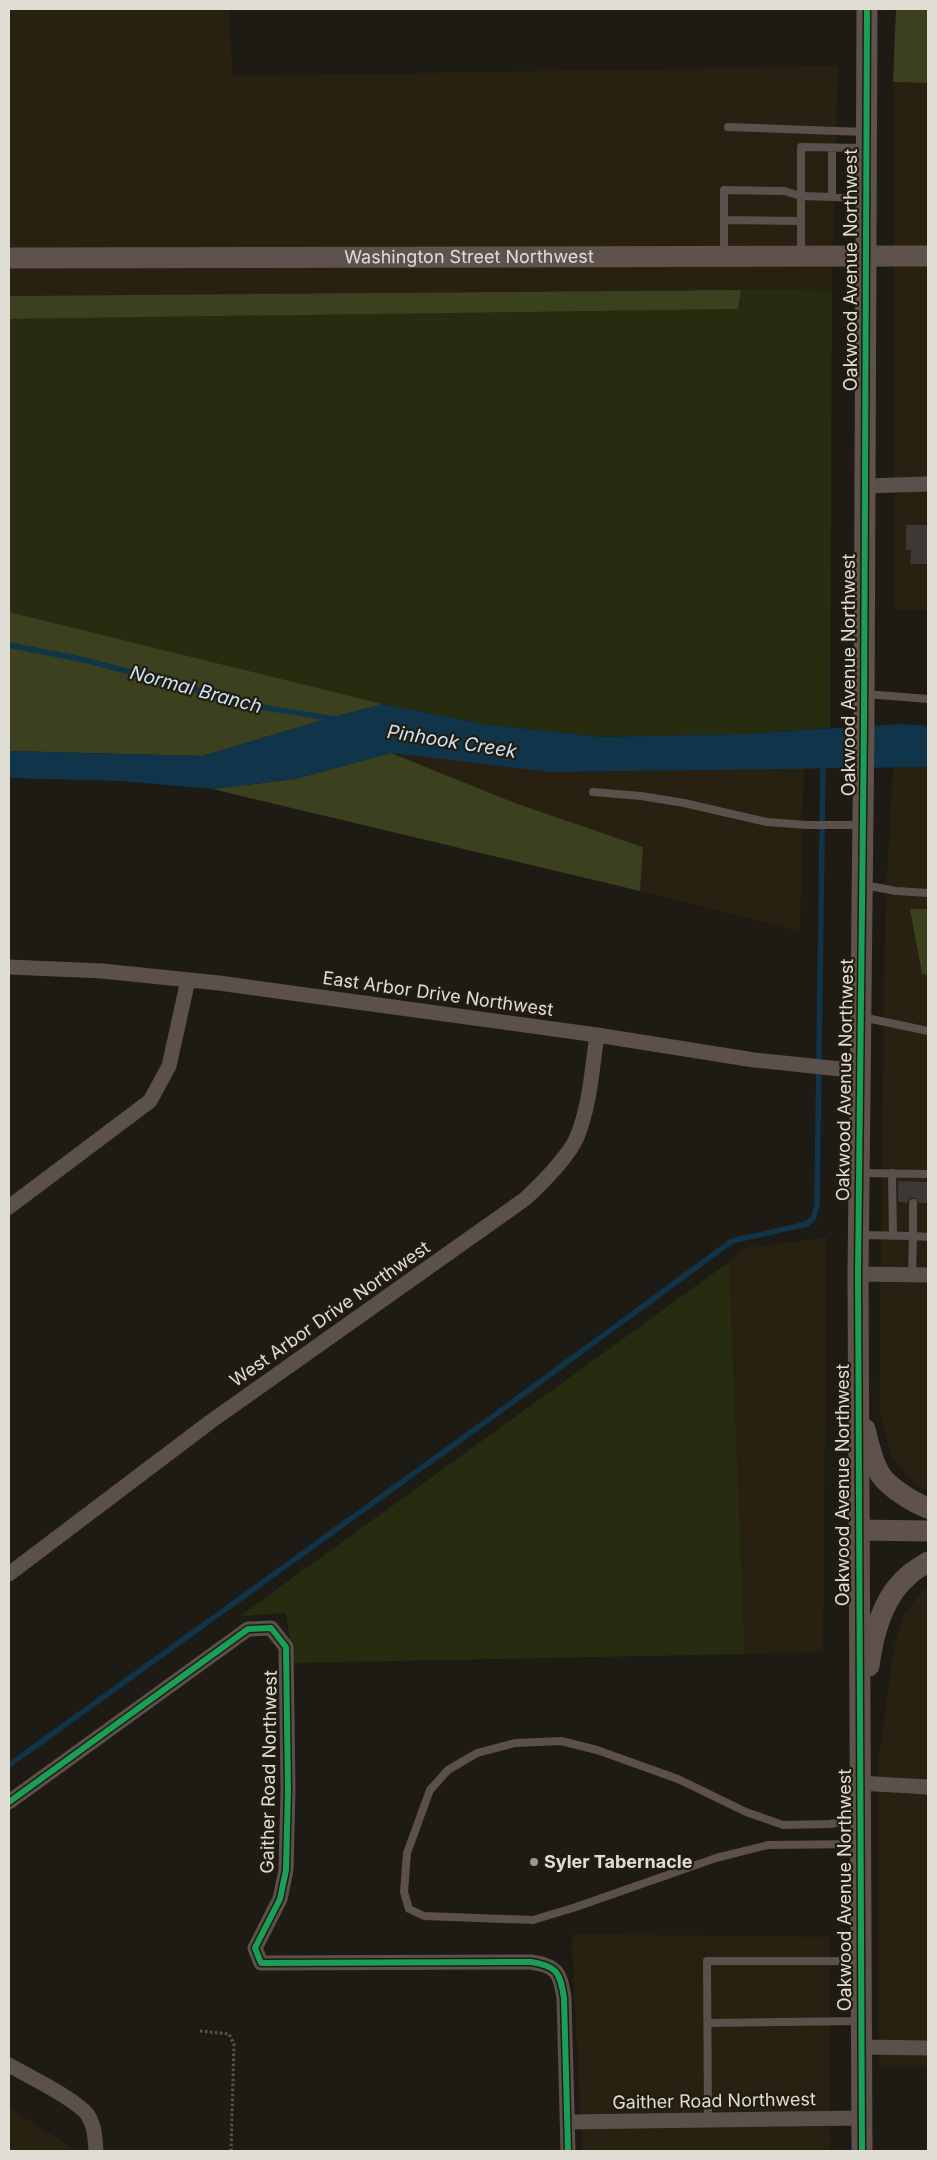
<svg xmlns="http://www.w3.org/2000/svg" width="937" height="2160" viewBox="0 0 937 2160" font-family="Inter,sans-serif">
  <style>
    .built { fill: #282010 }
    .green { fill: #272b0f }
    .forest { fill: #3b411e }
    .water { fill: #10354a }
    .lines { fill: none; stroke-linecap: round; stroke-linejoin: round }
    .stream { stroke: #10354a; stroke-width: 5.5 }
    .building { fill: #3b3836 }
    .path { stroke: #5a524e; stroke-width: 3; stroke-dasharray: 2.5 2.5; stroke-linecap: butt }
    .lane { stroke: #5b504b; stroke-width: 8 }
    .street { stroke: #5b504b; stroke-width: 15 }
    .secondary { stroke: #5f514b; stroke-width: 21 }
    .cycleway-casing { stroke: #221d10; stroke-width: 9 }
    .cycleway { stroke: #1a9f57; stroke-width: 6 }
    .poi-dot { fill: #9c9991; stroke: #221d10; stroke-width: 2 }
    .labels { text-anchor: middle; stroke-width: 4.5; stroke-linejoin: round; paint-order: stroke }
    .street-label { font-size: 18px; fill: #e0ddd5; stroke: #221d10 }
    .poi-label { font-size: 18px; font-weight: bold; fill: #e0ddd5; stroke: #221d10; text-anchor: start }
    .water-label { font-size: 19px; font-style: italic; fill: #cbe4f6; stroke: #221d10 }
  </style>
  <rect width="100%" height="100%" fill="#1e1b14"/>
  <path class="built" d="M9,9H230L232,76L838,66L832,291L9,296Z
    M893,82L928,83V610H895Z
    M391,753L550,772L804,768L800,932L640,891L643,847L515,803Z
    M893,767H928V909L910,910L922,974L928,975V1490L914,1483L893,1460L879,1412L885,911Z
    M827,1237L823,1652L745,1654L729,1262L741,1249Z
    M928,1585V2065H879L877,1771L893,1652L902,1616Z
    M573,1934L830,1937L831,2151H582L572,1947Z
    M9,2108L71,2147V2151H9Z"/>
  <path class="green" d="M741,290L832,291L830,728L741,734L601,737L483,724L383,704L9,612V319L738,309Z
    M729,1262L745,1654L293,1663L286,1613L240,1616Z"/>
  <path class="forest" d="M896,9H928V83L893,82Z
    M741,290L738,309L9,319V296Z
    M9,612L383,704L330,718L202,756L9,751Z
    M391,753L515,803L643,847L640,891L212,789L295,779Z
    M910,909H928V975L922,974Z"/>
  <path class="water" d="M383,704L483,724L601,737L741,734L900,724L928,726V767L550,772L391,753L295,779L212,789L122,781L9,778V751L202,756L330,718Z"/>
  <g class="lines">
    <path class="stream" d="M9,645L85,660L261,707L335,719
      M9,1765L488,1420L732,1241L807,1224L814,1217L817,1204L823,763"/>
  </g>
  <path class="building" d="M906,525H928V564H910L911,550H906Z
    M898,1181L928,1182V1203H919L913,1197L910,1198L907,1203L898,1202Z"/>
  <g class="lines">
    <path class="path" d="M200,2031L229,2034L234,2044L231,2151"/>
    <path class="lane" d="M728,127L865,132
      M832,197V148
      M724,220L801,221
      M724,254V190L784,191L801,196L865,198
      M801,255V147L865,148
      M866,694L928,699
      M593,792L641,796L684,803L767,822L807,825H860
      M864,885L896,891L928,893
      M862,1017L928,1031
      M860,1173L928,1174
      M892,1173L893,1236
      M860,1235L913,1236V1203
      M912,1275L913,1236L928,1237
      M859,1819L830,1824L783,1825L746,1812L678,1779L597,1750L561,1741L515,1743L477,1753L448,1770L430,1790L407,1853L404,1892L409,1909L424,1916L533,1920L576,1907L716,1858L768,1845L859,1844
      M708,2023L859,2021
      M708,2120L707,1961H859"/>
    <path class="street" d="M865,486L928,484
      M9,967L102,971L219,983L597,1035L754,1060L860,1071
      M9,1207L150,1101L169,1066L188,980
      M858,1274L928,1275
      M9,1574L210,1422L525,1199C540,1185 569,1156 577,1137C590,1105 592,1069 597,1035
      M859,1783L928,1787
      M9,1802L248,1629L271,1628L286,1647L288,1789L286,1870L280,1899L255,1948L261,1963L531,1962C557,1966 560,1972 564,1998L568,2151
      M861,2047L928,2048
      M9,2065C28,2076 74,2098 87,2114C95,2125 95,2139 96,2151
      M567,2122L862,2118"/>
    <g class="secondary">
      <path id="s1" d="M9,258L928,256"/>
      <path d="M865,1429C869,1444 872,1461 880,1474C888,1487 914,1503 928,1508"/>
      <path d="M858,1530L928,1531"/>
      <path d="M869,1666C873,1635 883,1596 909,1575C914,1570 922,1566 928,1562"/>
      <path d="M862,2151L858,1274L864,722L867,9"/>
    </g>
    <g class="cycleway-casing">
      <path id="cycleway" d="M9,1802L248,1629L271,1628L286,1647L288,1789L286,1870L280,1899L255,1948L261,1963L531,1962C557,1966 560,1972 564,1998L568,2151
        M862,2151L858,1274L864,722L867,9"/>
    </g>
    <use href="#cycleway" class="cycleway"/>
  </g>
  <circle class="poi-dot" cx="534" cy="1862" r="5"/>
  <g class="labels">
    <g class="street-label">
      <text dy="6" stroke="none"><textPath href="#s1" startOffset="460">Washington Street Northwest</textPath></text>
      <text transform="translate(851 270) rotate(-90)" y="6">Oakwood Avenue Northwest</text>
      <text transform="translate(849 675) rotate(-90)" y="6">Oakwood Avenue Northwest</text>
      <text transform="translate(438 994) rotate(8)" y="6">East Arbor Drive Northwest</text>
      <text transform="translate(845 1080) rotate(-89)" y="6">Oakwood Avenue Northwest</text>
      <text transform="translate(330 1314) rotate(-35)" y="6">West Arbor Drive Northwest</text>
      <text transform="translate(843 1485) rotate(-90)" y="6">Oakwood Avenue Northwest</text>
      <text transform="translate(269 1772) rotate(-89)" y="6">Gaither Road Northwest</text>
      <text transform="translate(845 1890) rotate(-90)" y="6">Oakwood Avenue Northwest</text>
      <text transform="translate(714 2101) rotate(-1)" y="6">Gaither Road Northwest</text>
    </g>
    <g class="poi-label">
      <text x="544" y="1868">Syler Tabernacle</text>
    </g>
    <g class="water-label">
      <text transform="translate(196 689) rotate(15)" y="7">Normal Branch</text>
      <text transform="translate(452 741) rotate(9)" y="7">Pinhook Creek</text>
    </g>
  </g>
  <rect width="937" height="2160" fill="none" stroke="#e0ddd5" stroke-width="20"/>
</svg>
